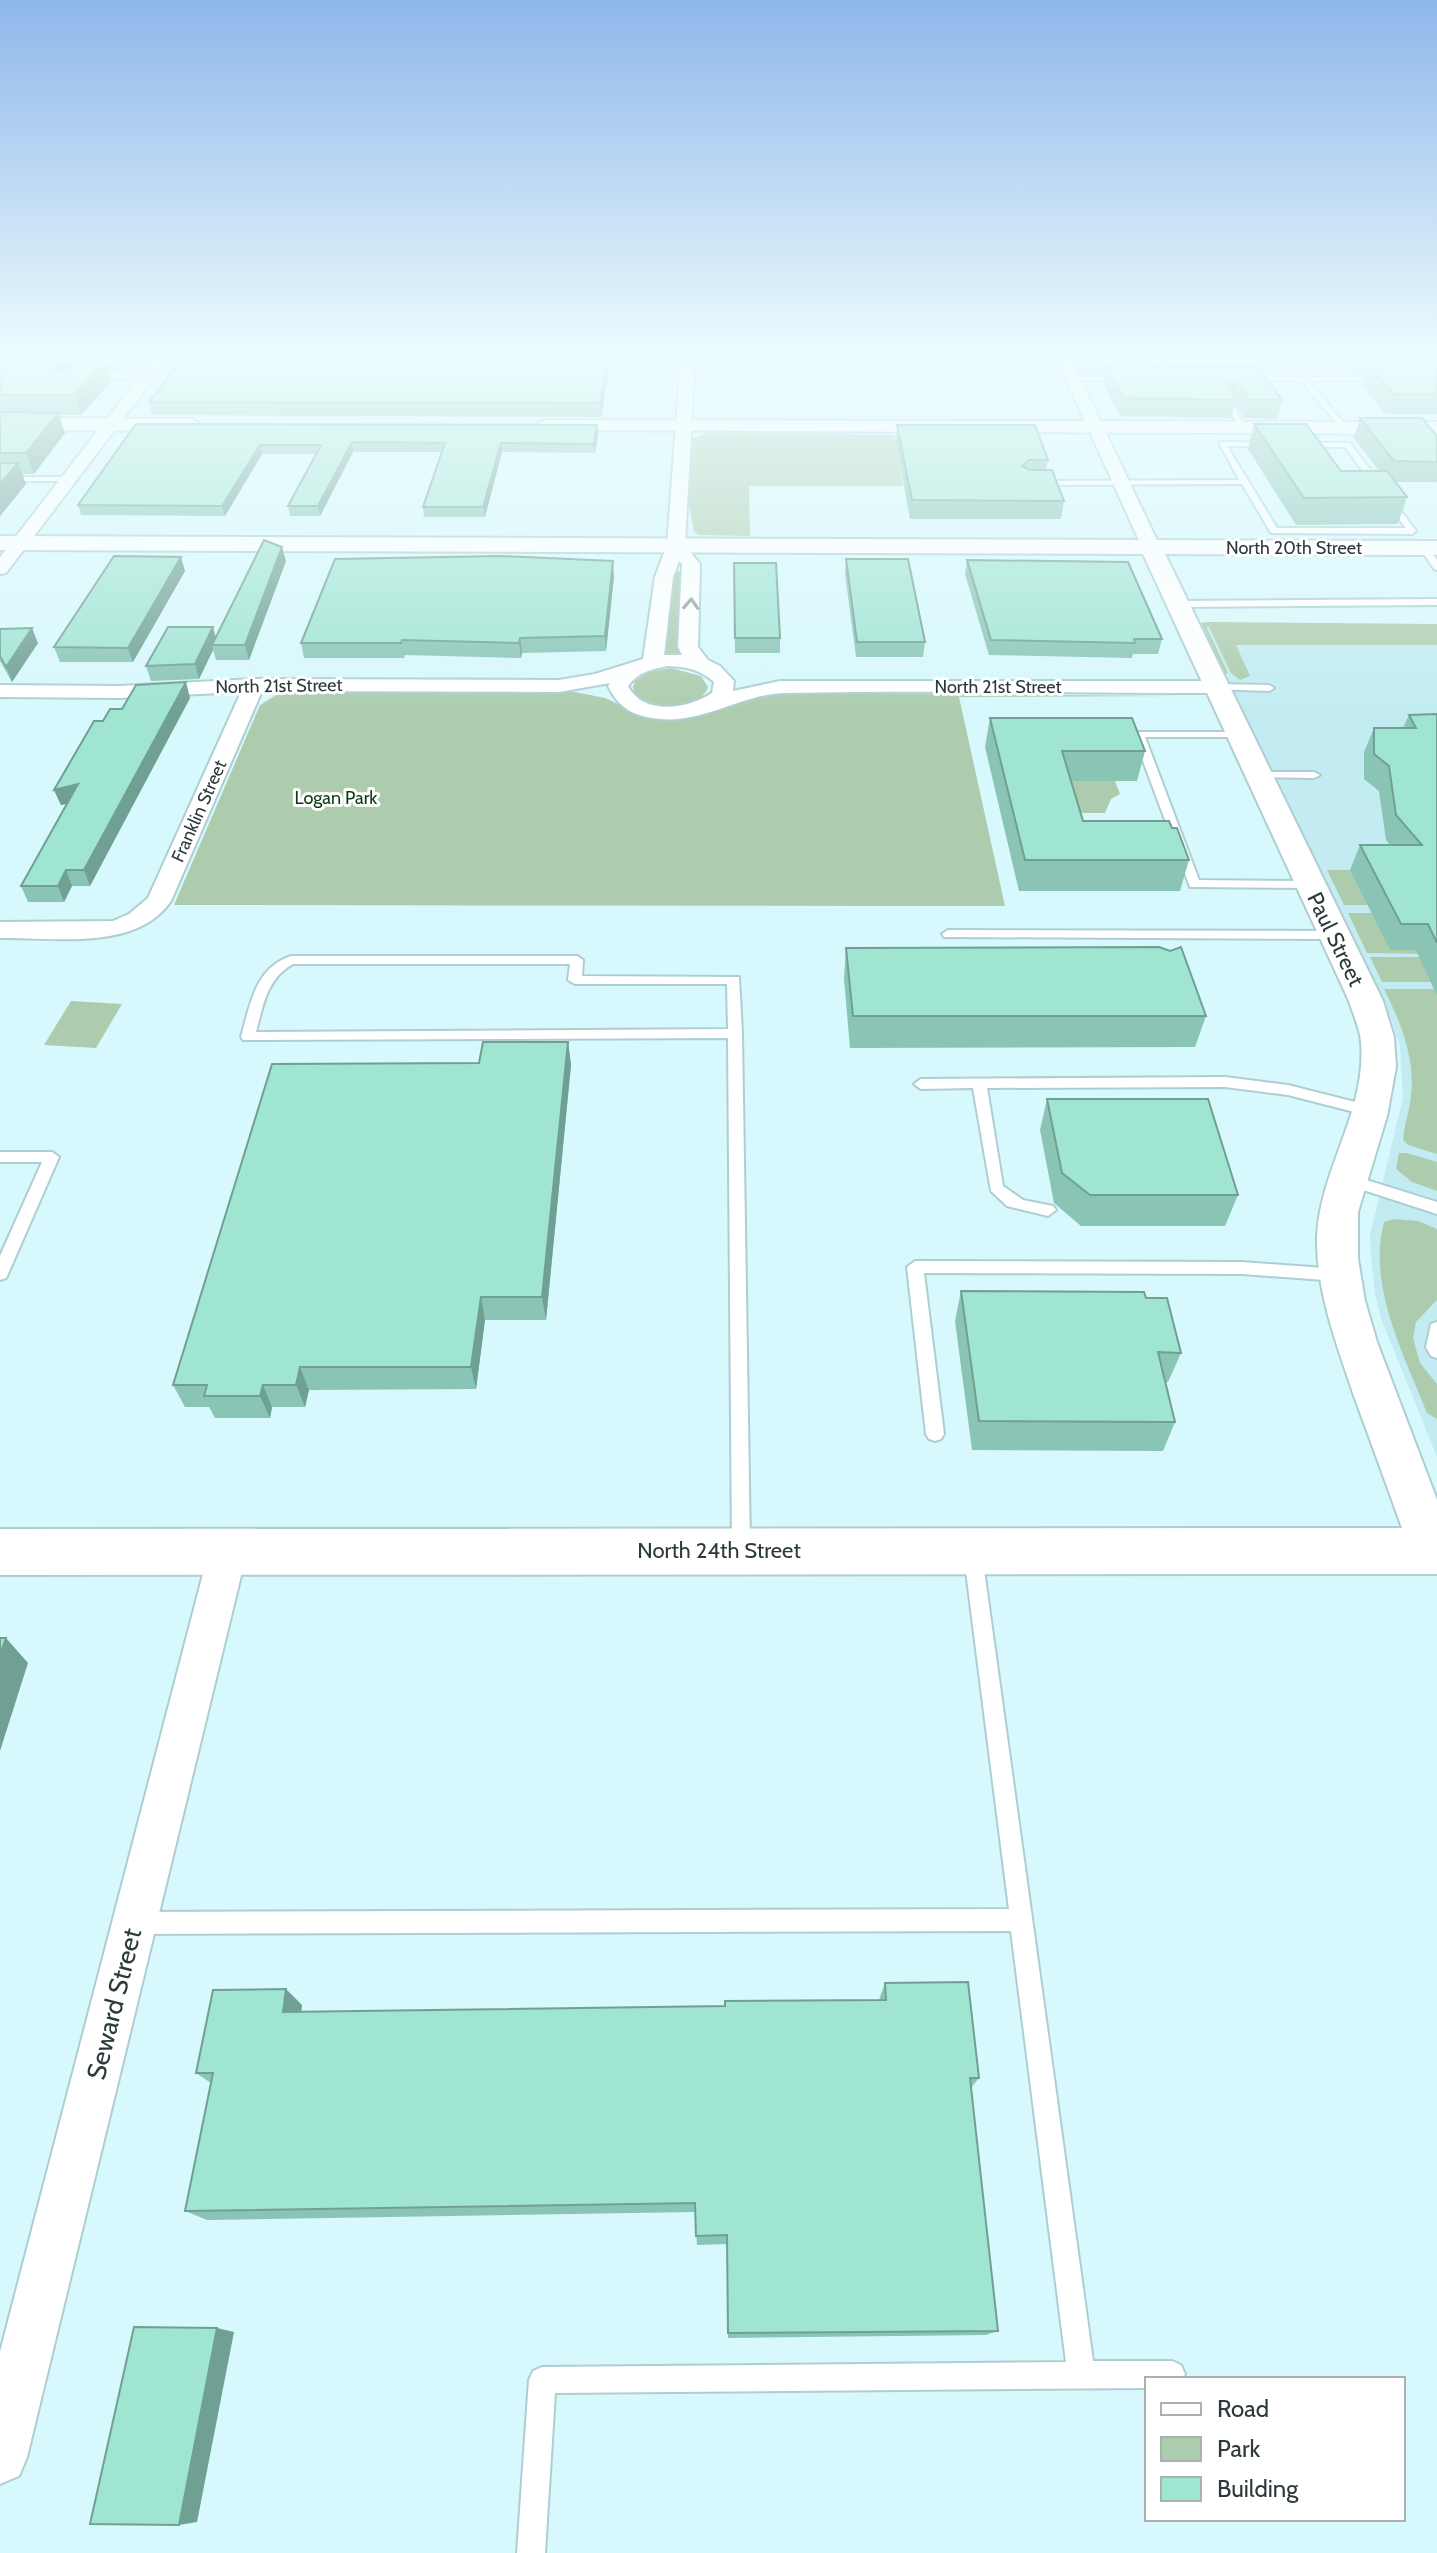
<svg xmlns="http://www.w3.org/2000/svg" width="1437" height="2553" viewBox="0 0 1437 2553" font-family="Cabin,sans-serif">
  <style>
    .built { fill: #c2ecf2 }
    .green { fill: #adccae }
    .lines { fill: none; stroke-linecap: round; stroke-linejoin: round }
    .service-casing { stroke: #aeced3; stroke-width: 4 }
    .minor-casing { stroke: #aeced3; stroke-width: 4 }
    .tertiary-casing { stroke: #aeced3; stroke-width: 4 }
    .secondary-casing { stroke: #aeced3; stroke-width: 4 }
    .service { fill: #fff; fill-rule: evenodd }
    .minor { fill: #fff; fill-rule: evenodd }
    .tertiary { fill: #fff; fill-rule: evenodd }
    .secondary { fill: #fff; fill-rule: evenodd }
    .wall { fill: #8ac4b5 }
    .shaded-wall { fill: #70a093 }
    .building { fill: #a0e4d2; stroke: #70a093; stroke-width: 2 }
    .oneway { stroke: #969c9e }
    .labels { text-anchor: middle; stroke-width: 6; stroke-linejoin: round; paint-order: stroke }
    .far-street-label { font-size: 18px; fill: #2d3a3c; stroke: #fff }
    .far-park-label { font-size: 18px; fill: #0a3a13; stroke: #fff }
    .street-label { font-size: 22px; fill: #2d3a3c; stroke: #fff }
    .near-street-label { font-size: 26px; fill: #2d3a3c; stroke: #fff }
  </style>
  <rect width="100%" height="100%" fill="#d7f8fc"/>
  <path class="built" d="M1202,624H1437V1457L1382,1321L1375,1294L1371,1257L1370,1235L1403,1098L1400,1046L1392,1021Z"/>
  <path class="green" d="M709,433L895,435L903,486H749L750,536L699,535L694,532L688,500L693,438Z
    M679,571L683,573V656H662L669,573Z
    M1208,622L1437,624V645H1236L1250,676L1240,680L1231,673L1209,627L1206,626L1228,673L1225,674L1201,623Z
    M671,668L701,676L708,687C698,714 651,709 634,693L633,687L635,681L649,672Z
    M297,692H575L605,698L644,716L774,693L1183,696L959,697L1005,906L174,905L260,705L278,694Z
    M1044,781H1115L1120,794L1111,799L1105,813H1077Z
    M1327,870H1350L1368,905H1344Z
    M1348,913H1372L1430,950L1432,954L1367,953Z
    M1370,957H1437V982H1382Z
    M1384,989H1434L1437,996V1154L1408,1145L1403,1140C1404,1128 1408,1115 1410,1103C1417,1062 1402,1025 1384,989Z
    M71,1001L122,1004L96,1048L44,1045Z
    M1399,1153H1407L1437,1162V1191L1412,1182L1396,1169Z
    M1394,1219L1418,1221L1437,1229V1300L1416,1322L1413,1338L1420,1363L1437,1384V1419L1427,1413C1404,1355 1367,1285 1384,1222Z"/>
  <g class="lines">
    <g class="service-casing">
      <path id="service" d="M90,374H148L152,376L148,378H87Z
        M1073,377H1124L1128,379L1124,381H1070Z
        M1247,377H1384L1388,379L1384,381H1309L1346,426L1343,430L1301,381H1244Z
        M1226,403H1232L1247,430H1241Z
        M1219,442L1350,443L1416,531L1412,534L1271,533L1242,484L1036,485L1032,483L1036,481L1239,480ZM1227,446L1345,447L1406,528H1277Z
        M0,477H69L73,479L69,481H0Z
        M1421,546H1427L1437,560V570L1434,569L1420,548Z
        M1437,599V605L1178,607L1173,604L1178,601Z
        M1216,684L1269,685L1274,688L1269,691L1212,689V685Z
        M1134,732H1242V736L1238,737H1145L1199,880L1310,881L1316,885L1314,888L1190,887L1133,734Z
        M1258,772H1314L1320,775L1314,778L1254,777L1252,775Z
        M948,930L1334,931L1340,935L1334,939L944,937L942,934Z
        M291,956H577L583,960L582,976L739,977L742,1033L750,1547L748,1553L741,1555L734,1553L732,1547L728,1038L243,1040L241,1037C250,1005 255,968 291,956ZM293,964H570L568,980L575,984H727L728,1029L256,1032C263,1006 267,978 293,964Z
        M1225,1077L1288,1085L1375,1107L1377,1111L1370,1116L1288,1095L1225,1087L987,1088L1003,1186L1023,1200L1053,1206L1056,1210L1048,1216L1007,1206L991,1191L973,1088L921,1089L914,1084L921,1079Z
        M0,1152H52L59,1157L8,1274L6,1278L0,1280V1256L42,1162H0Z
        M1347,1174L1437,1202V1214L1342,1183L1339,1179L1342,1175Z
        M915,1261L1242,1262L1338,1269L1344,1271L1346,1275L1344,1279L1338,1281L1242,1274L924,1273L944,1434L941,1439L935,1441L929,1439L926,1434L907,1267Z
        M1437,1322V1358L1431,1356L1426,1347L1431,1324Z
        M973,1547L980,1549L982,1555L1093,2361H1172L1181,2365L1185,2374L1183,2379H1147V2388L555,2393L545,2553H517L529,2380L533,2371L542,2367L1066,2362L1011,1931L136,1934L128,1931L125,1923L128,1915L136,1912L1009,1909L964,1555L966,1549Z"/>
    </g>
    <g class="minor-casing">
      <path id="minor" d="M155,357H170L6,573L0,574V557Z
        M681,357H695L685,545L700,564L698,647L708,660L720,666L734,681L733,691L780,681H1216L1226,687L1216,693C1072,693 928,690 785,693C742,694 704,723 661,719C635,717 619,709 608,686L610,683L559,692L262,691L171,901C136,952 54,937 0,938V922L113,921L129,914L148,898L241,692L119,698L0,697V685L119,686L254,679L559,680L595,674L643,659L655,577L667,545ZM679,561L682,564L678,647L682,655H664L673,577ZM668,666C686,667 700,669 714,682L712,693C688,709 644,716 628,686C638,672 652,669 668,666Z
        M1056,357H1070L1160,547L1157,551L1151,552L1142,547Z
        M228,1534L241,1539L247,1551L27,2457L19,2476L0,2484V2352L209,1551L215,1539Z"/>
    </g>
    <g class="tertiary-casing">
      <path id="tertiary" d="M0,418L192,419L202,425L192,431L0,430Z
        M544,420L1437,422V434L537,430L534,426Z
        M0,536L1437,541V555L1165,554L1383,1001L1394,1037L1396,1067L1387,1116L1358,1212V1259L1365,1301L1377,1342L1437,1500V1570L1417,1566L1410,1551C1392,1499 1373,1448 1354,1396C1337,1345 1316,1292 1317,1237C1320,1169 1367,1111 1361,1042C1360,1028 1353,1014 1349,1001L1143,554L0,550Z"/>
    </g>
    <g class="secondary-casing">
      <path id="secondary" d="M1437,1528V1574L0,1575V1529Z"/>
    </g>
    <use href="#service" class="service"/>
    <use href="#minor" class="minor"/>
    <use href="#tertiary" class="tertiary"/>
    <use href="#secondary" class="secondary"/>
  </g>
  <path class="wall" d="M0,357H131L120,371H109L112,381L81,415H59L65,433L34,474H22L26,484L0,516Z
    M184,357H611L601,417L152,415L149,402Z
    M868,357H957L955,369H871Z
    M1072,357H1250L1248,367L1282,400L1277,419L1244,418L1235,404L1231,418L1120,416L1103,384L1105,373L1081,372Z
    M1338,357H1437V414H1386L1361,385L1365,375H1353Z
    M1360,418L1437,436V482H1395L1407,497L1398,524L1296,525L1248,449L1254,424L1341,471H1379L1354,438Z
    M136,424L597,425L598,435L595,453L502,452L485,517H424L423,507L441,452H353L320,516H290L288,506L316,454H262L225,516L81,515L78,505Z
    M897,425L1048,460L1046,470L1064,501L1061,519H910L896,442Z
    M846,559L925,642L923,657H856L845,574Z
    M967,560L1162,639L1158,654H1133L1132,658L989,655L965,574Z
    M286,561L249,660H216L213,650L199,679L151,681L146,666L216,637Z
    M734,563L780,638V653H735Z
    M185,571L133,662H60L54,647Z
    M614,576L606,651L522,653L521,658L405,655L404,658H304L301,643Z
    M0,629L38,643L12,682L0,661Z
    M190,698L90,886H72L64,902H28L21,886L67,804L61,805L54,790L103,721L122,709Z
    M1437,714V996L1416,950H1390L1350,870L1360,845H1390L1386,840L1379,791L1364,779V752L1374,728H1403L1409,715Z
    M990,718L1145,751L1137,781H1071L1083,821L1172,828L1189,860L1180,891H1019L985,747Z
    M846,948L1206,1016L1195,1047L850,1048L844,979Z
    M568,1042L571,1065L546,1320H485L476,1389L309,1390L305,1407H272L270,1418H215L209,1407H185L173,1385L479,1063Z
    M1047,1099L1238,1195L1225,1226H1081L1054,1203L1040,1130Z
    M961,1291L1146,1298L1181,1353L1168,1382H1166L1175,1422L1163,1451L972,1450L955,1321Z
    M885,1983L979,2078L971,2088L998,2331L986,2335L728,2338L727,2244L697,2245L695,2212L207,2220L185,2211L211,2083L196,2073L302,2005L301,2012L725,2006L879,2000Z"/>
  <path class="shaded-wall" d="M63,357H82L83,360L61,388L54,368Z
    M116,357H131L120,371Z
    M608,357H611L601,417L600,403Z
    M106,361L112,381L81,415L74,395Z
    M1237,382L1232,400L1228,384Z
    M58,413L65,433L34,474L26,453Z
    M597,425L598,435L595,453L594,444Z
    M352,442L353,452L320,516L318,506Z
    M501,443L502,452L485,517L483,507Z
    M260,445L262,454L225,516L222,506Z
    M18,463L26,484L0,516V484Z
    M282,547L286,561L249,660L245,645Z
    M181,557L185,571L133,662L128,648Z
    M613,561L614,576L606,651L605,636Z
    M213,627L217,642L212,645L213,650L199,679L195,664Z
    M32,628L38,643L12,682L6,667Z
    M520,638L522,653L521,658L519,643Z
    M186,682L190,698L90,886L84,870Z
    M78,784L84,800L61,805L54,790Z
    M66,870L72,886L64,902L58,886Z
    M568,1042L571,1065L546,1320L542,1297Z
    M481,1297L485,1320L476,1389L471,1367Z
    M300,1367L309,1390L305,1407L296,1385Z
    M263,1385L272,1407L270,1418L260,1396Z
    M6,1638L28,1663L0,1751V1655Z
    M286,1989L302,2005L299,2028L283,2012Z
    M217,2328L234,2332L197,2522L179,2525Z"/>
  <path class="building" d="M0,357H63L54,368L55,372H65L74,361H106L74,395H0Z
    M184,357H608L600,403L149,402Z
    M1368,365H1437V394H1393Z
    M1106,366L1258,367L1282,400H1249L1237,382L1228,384L1236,400L1123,398Z
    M0,412L58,413L26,453H0Z
    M1360,418H1422L1437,436V462L1394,461Z
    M136,424L597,425L594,444L501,443L483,507H423L445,443L352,442L318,506H288L321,445H260L222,506L78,505Z
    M1254,424H1306L1341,471H1387L1407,497L1304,498Z
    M897,425H1035L1048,460H1029L1022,466L1029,470H1052L1064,501L912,500Z
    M0,463H18L0,484Z
    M264,540L282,547L245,645H212Z
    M114,556L181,557L128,648L54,647Z
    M501,556L613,561L605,636L520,638L519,643L402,640L401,643H301L335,559Z
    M846,559H908L925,642H857Z
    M967,560L1128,562L1162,639H1134L1135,643L991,640Z
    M734,563H776L780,638H735Z
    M168,627H213L195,664L146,666Z
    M32,628L6,667L0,656V629Z
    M186,682L84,870H66L58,886H21L78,784L54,790L94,721H103L110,709H122L136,685Z
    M1437,714V943L1428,924H1401L1360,845H1422L1396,815L1389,766L1374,754V728H1416L1409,715Z
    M990,718H1132L1145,751H1062L1083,821H1169L1172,828H1177L1189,860H1025Z
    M1159,947L1170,951L1181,947L1206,1016H853L846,948Z
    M483,1042H568L542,1297H481L471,1367H300L296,1385H263L260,1396H204L207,1385H173L272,1064L479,1063Z
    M1047,1099H1208L1238,1195H1090L1062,1173Z
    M961,1291L1144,1292L1146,1298H1167L1181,1353L1158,1352L1175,1422L979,1421Z
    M0,1638H6L0,1655Z
    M968,1982L979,2078H970L998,2331L728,2333L727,2235L696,2236L695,2203L185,2211L213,2073H196L213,1990L286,1989L283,2012L725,2006V2001L886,2000L885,1983Z
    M134,2327L217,2328L179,2525L90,2524Z"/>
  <defs><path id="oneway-chevron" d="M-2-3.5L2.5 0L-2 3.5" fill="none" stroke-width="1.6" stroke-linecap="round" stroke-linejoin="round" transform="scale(2)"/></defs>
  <use class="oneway" href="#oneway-chevron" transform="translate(691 604) rotate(-87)"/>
  <linearGradient id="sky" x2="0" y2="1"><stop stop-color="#8eb7ea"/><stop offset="0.5" stop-color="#edfcfe"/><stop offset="1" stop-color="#edfcfe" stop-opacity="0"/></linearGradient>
  <rect width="1437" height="715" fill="url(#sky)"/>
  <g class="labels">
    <g class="far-street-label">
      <text x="1294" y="554">North 20th Street</text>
      <text transform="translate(279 686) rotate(-1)" y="6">North 21st Street</text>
      <text x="998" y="693">North 21st Street</text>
      <text transform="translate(199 811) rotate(-66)" y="6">Franklin Street</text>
    </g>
    <g class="far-park-label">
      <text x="336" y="804">Logan Park</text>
    </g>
    <g class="street-label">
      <text transform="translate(1336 939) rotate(64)" y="8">Paul Street</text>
      <text x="719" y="1558">North 24th Street</text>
    </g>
    <g class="near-street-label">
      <text transform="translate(114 2004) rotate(-76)" y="9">Seward Street</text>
    </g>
  </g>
  <rect x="1145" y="2377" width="260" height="144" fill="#ffffff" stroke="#abb0b1" stroke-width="2"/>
  <rect x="1161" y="2403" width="40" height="12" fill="#ffffff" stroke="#abb0b1" stroke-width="2"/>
  <text x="1217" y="2417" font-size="24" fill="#2d3a3c">Road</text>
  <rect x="1161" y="2437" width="40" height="24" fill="#adccae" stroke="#abb0b1" stroke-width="2"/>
  <text x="1217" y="2457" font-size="24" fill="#2d3a3c">Park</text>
  <rect x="1161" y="2477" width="40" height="24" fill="#a0e4d2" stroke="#abb0b1" stroke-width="2"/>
  <text x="1217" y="2497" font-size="24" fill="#2d3a3c">Building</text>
</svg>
